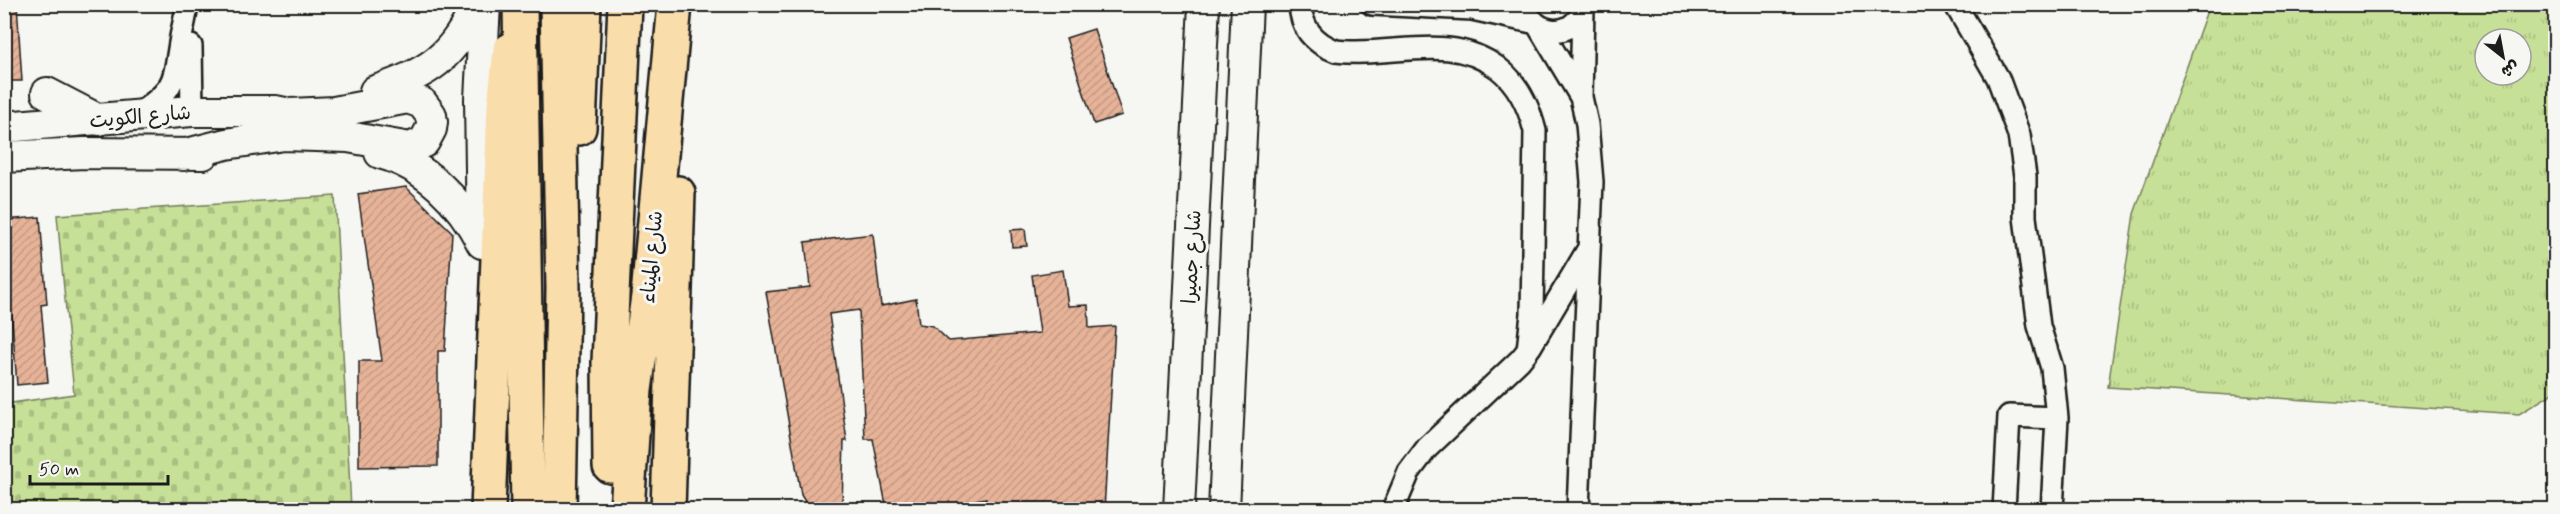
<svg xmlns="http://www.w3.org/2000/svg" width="2560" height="514" viewBox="0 0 2560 514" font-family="Mynerve,'Playpen Sans Arabic',sans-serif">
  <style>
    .grass { fill: url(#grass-tufts); stroke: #727e5a; stroke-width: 1.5; fill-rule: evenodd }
    .cemetery { fill: url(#cemetery-stones); stroke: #727e5a; stroke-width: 1.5 }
    .building { fill: url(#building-hatch); stroke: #1c1c1c; stroke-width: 1.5 }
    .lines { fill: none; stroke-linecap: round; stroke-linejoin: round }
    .street-casing { stroke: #1c1c1c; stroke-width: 26 }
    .secondary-casing { stroke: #1c1c1c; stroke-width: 34 }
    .primary-casing { stroke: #1c1c1c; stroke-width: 38 }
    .highway-casing { stroke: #1c1c1c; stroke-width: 38 }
    .street { stroke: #f6f6f2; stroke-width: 21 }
    .secondary { stroke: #f6f6f2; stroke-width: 30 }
    .primary { stroke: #f9ddab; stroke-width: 33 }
    .highway { stroke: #f9ddab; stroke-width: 33 }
    .labels { text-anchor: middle; stroke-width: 6; stroke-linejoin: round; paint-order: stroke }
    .street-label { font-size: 20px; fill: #1c1c1c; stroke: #f6f6f2 }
  </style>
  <defs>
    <pattern id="grass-tufts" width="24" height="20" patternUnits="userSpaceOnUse" patternTransform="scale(1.5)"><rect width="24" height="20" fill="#c7e097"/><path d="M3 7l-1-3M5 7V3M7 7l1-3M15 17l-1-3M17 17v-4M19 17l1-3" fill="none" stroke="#aac082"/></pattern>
    <pattern id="cemetery-stones" width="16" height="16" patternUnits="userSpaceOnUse" patternTransform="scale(1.5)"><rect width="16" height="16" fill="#c7e097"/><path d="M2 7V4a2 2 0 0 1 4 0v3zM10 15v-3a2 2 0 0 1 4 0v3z" fill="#aac082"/></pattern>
    <pattern id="building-hatch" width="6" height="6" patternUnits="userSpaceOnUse" patternTransform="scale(1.5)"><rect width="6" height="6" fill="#e6b398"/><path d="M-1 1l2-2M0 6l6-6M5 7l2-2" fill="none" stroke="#c59982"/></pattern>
  </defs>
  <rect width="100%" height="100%" fill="#f6f6f2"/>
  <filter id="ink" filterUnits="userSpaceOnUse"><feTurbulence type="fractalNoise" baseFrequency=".0167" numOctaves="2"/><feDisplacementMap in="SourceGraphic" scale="12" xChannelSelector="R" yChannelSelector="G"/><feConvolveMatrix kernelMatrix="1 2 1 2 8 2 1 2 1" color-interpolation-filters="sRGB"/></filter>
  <g filter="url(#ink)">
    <path class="grass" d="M2209,5H2555V392L2519,414L2108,387L2134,214ZM2485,39H2521V75H2485Z"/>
    <path class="cemetery" d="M335,196L351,509H5V404L74,394L57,215Z"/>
    <path class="building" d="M4,4H17L22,81H4Z
      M1094,29L1122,115L1094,124L1066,38Z
      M406,187L452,232L445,351H438V466L359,467V361H382L358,194Z
      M40,217L47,304L41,305L48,382L17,385L11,307L4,308V220Z
      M1025,229L1027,246L1012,247L1011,230Z
      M873,234L881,306L916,299L919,324L933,326L949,341L1040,333L1032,275L1063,270L1068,306L1088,305L1089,328L1115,326L1104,510H985L986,498L941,507V510H887L873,439H865L859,310L829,314L847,441H844L842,504L839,510H810L801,495L766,292L810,287L805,242Z"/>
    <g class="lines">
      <g class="street-casing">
        <path id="street" d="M1300,4C1301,28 1314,43 1336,51C1392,58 1449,31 1498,68C1519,84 1529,107 1535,131L1532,314L1528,350L1520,360L1427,448L1409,472L1393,510
          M1372,4L1472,9L1532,22
          M1524,4C1532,38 1577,40 1584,5
          M1955,4L1998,78L2019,135L2025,176V217L2039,326L2052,368L2057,418L2052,510
          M1539,27L1581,97
          M191,46L192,111
          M137,115C178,87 173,82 181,37C183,26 186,16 187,4
          M1530,347L1589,248
          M1578,510L1592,182L1587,124L1581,97L1583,10
          M2004,510L2009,416L2057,418"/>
      </g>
      <g class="secondary-casing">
        <path id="secondary" d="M375,91C428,74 454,57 477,4
          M47,93L99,120
          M4,127L192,111H275L290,114L334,112L408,98L422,103L431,115L432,122L431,129L424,142L410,148L348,137L284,135L226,144L183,155
          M380,153C425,165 461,201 482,243
          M4,157L84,153L203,154
          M482,241L480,99L485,4
          M1179,510L1204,4
          M1224,510L1247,4"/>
      </g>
      <g class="primary-casing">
        <path id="primary" d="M557,4L563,288L559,510
          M579,128L584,4
          M610,466L609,362L625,4
          M488,510L504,106L510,50
          M627,510L635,390L648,296L675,4
          M668,510L678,193"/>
      </g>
      <g class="highway-casing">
        <path id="highway" d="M520,4L528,510"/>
      </g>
      <use href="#street" class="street"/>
      <use href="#secondary" class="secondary"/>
      <use href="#primary" class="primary"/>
      <use href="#highway" class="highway"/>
    </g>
  </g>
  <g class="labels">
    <g class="street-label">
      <text transform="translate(140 116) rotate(-5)" y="7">شارع الكويت</text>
      <text transform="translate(651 257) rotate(-85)" y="7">شارع الميناء</text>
      <text transform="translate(1191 257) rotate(-87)" y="7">شارع جميرا</text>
    </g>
  </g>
  <rect width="2560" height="514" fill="none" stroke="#f6f6f2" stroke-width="24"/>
  <rect x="12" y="12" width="2536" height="490" fill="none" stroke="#1c1c1c" stroke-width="2" filter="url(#ink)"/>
  <g transform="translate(2503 57) rotate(149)"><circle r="28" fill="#f6f6f2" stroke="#9f9f9c" stroke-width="1.5"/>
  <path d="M0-4.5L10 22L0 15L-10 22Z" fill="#1c1c1c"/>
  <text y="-9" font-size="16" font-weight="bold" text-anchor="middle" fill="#1c1c1c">ش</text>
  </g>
  <path d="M30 475v9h138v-9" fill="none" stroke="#1c1c1c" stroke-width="3"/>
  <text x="39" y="475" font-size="18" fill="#1c1c1c" stroke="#f6f6f2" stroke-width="4.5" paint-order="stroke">50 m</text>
</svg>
